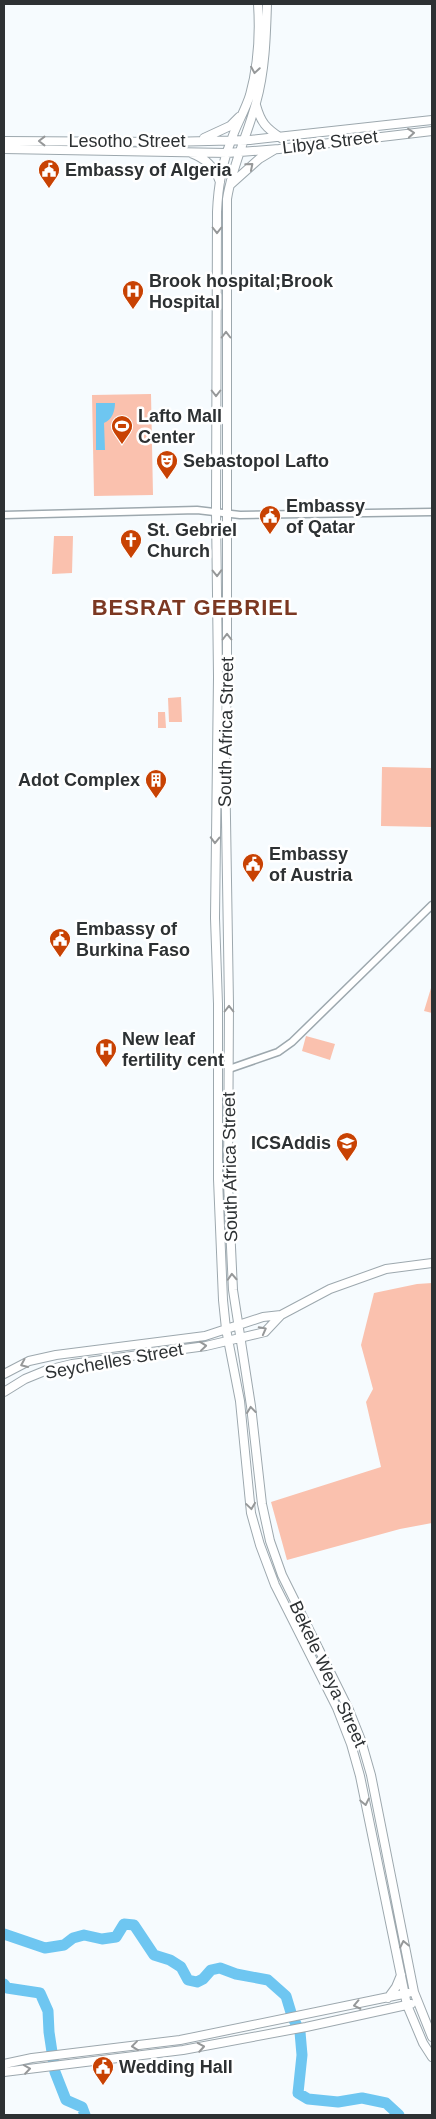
<svg xmlns="http://www.w3.org/2000/svg" width="436" height="2119" viewBox="0 0 436 2119" font-family="Arial,sans-serif">
  <style>
    .green { fill: #fac1ae }
    .water { fill: #6ec6f1 }
    .lines { fill: none; stroke-linecap: round; stroke-linejoin: round }
    .river { stroke: #6ec6f1; stroke-width: 11 }
    .minor-casing { stroke: #9da8ae; stroke-width: 9 }
    .major-casing { stroke: #9da8ae; stroke-width: 10 }
    .minor { stroke: #fff; stroke-width: 6 }
    .major { stroke: #fff; stroke-width: 8 }
    .oneway { stroke: #969899 }
    .labels { text-anchor: middle; stroke-width: 5; stroke-linejoin: round; paint-order: stroke }
    .street-label { font-size: 18px; fill: #2d3133; stroke: #fff }
    .poi-label { font-size: 18px; font-weight: bold; fill: #2d3133; stroke: #fff; text-anchor: start }
    .district-label { font-size: 22px; font-weight: bold; letter-spacing: 1px; fill: #7c3822; stroke: #fff }
  </style>
  <rect width="100%" height="100%" fill="#f6fbfe"/>
  <path class="green" d="M151,394L153,495L94,496L92,395Z
    M54,536H73L72,573L52,574Z
    M181,697L182,722H169L168,698Z
    M158,712H165L166,728H158Z
    M382,767L432,768V827L381,826Z
    M431,988L432,989V1013L424,1011Z
    M306,1036L335,1044L330,1060L302,1051Z
    M432,1283V1523L400,1529L287,1560L271,1502L381,1467L366,1402L373,1389L361,1345L374,1293L417,1284Z"/>
  <path class="water" d="M96,403H115C115,411 112,420 104,423L105,450H96Z"/>
  <g class="lines">
    <path class="river" d="M4,1934L45,1948L64,1945L73,1938L84,1935L102,1939L116,1937L124,1924L134,1925L154,1955L170,1960L181,1967L188,1980L197,1982L203,1979L211,1970L220,1968L236,1974L268,1980L286,1996L292,2016L300,2032L302,2055L298,2093L308,2099L338,2102L362,2098L386,2103L399,2115
      M4,1984L7,1988L40,1993L48,2011L49,2032L55,2072L66,2100L82,2107L85,2115"/>
    <g class="minor-casing">
      <path id="minor" d="M4,515L197,510L240,515L432,512
        M229,1069L278,1052L292,1042L432,905"/>
    </g>
    <g class="major-casing">
      <path id="major" d="M258,4C260,34 258,66 250,95C245,111 236,125 231,141C222,163 218,188 217,212L216,512L218,677L215,918L218,1004V1179L223,1300L226,1329L240,1401L251,1513L260,1545L275,1585L337,1708L351,1744L360,1776L407,2005L423,2043L432,2057
        M267,4C266,37 265,71 256,103C247,136 232,166 227,199V677L225,757L229,1004L228,1183L233,1290L251,1406L262,1504L270,1541L282,1575L349,1710L361,1740L371,1775L414,1992L432,2037
        M256,105C261,123 266,128 281,138
        M204,138L230,126L239,117
        M4,141L167,142L250,140L432,120
        M4,149L227,153L279,149L432,131
        M191,153C206,159 214,166 220,182
        M230,185L259,159L274,150
        M4,1374L29,1361L56,1355L205,1336L263,1317L281,1315
        M4,1392L25,1379L47,1370L72,1364L206,1346L265,1332L281,1315L330,1289L386,1269L432,1263
        M388,1998L396,1987L401,1975
        M4,2064L32,2058L180,2040L408,1993
        M4,2072L183,2050L306,2027L411,2004"/>
    </g>
    <use href="#minor" class="minor"/>
    <use href="#major" class="major"/>
  </g>
  <defs><path id="oneway-chevron" d="M-2-3.5L2.5 0L-2 3.5" fill="none" stroke-width="1.6" stroke-linecap="round" stroke-linejoin="round" transform="scale(1.25)"/></defs>
  <g class="oneway">
    <use href="#oneway-chevron" transform="translate(255 70) rotate(99)"/>
    <use href="#oneway-chevron" transform="translate(411 133) rotate(-5)"/>
    <use href="#oneway-chevron" transform="translate(42 141) rotate(-180)"/>
    <use href="#oneway-chevron" transform="translate(250 166) rotate(-40)"/>
    <use href="#oneway-chevron" transform="translate(217 230) rotate(90)"/>
    <use href="#oneway-chevron" transform="translate(226 335) rotate(-90)"/>
    <use href="#oneway-chevron" transform="translate(216 393) rotate(90)"/>
    <use href="#oneway-chevron" transform="translate(217 573) rotate(89)"/>
    <use href="#oneway-chevron" transform="translate(227 637) rotate(-90)"/>
    <use href="#oneway-chevron" transform="translate(215 840) rotate(91)"/>
    <use href="#oneway-chevron" transform="translate(229 1009) rotate(-90)"/>
    <use href="#oneway-chevron" transform="translate(232 1277) rotate(-93)"/>
    <use href="#oneway-chevron" transform="translate(263 1330) rotate(-28)"/>
    <use href="#oneway-chevron" transform="translate(203 1346) rotate(-6)"/>
    <use href="#oneway-chevron" transform="translate(24 1364) rotate(156)"/>
    <use href="#oneway-chevron" transform="translate(251 1410) rotate(-97)"/>
    <use href="#oneway-chevron" transform="translate(251 1506) rotate(82)"/>
    <use href="#oneway-chevron" transform="translate(365 1802) rotate(78)"/>
    <use href="#oneway-chevron" transform="translate(404 1944) rotate(-102)"/>
    <use href="#oneway-chevron" transform="translate(357 2005) rotate(168)"/>
    <use href="#oneway-chevron" transform="translate(135 2046) rotate(173)"/>
    <use href="#oneway-chevron" transform="translate(201 2047) rotate(-10)"/>
    <use href="#oneway-chevron" transform="translate(27 2069) rotate(-8)"/>
  </g>
  <defs>
    <g id="civic-pin" transform="scale(1.125)"><path d="M0 17L-7.5 6A9.5 9.5 0 1 1 7.5 6Z" fill="#c84203" stroke="#fff"/><path d="M-.6-6.5H3V-4.5H.6V-3L4-1V1h2V6H-6V1h2V-1L-.6-3ZM-1.2 2.5V6h2.4V2.5Z" fill="#fff"/></g>
    <g id="hospital-pin" transform="scale(1.125)"><path d="M0 17L-7.5 6A9.5 9.5 0 1 1 7.5 6Z" fill="#c84203" stroke="#fff"/><path d="M-5-5h3v3.5h4V-5h3V5h-3V1.5h-4V5h-3Z" fill="#fff"/></g>
    <g id="stadium-pin" transform="scale(1.125)"><path d="M0 17L-7.5 6A9.5 9.5 0 1 1 7.5 6Z" fill="#c84203" stroke="#fff"/><path d="M0-5a6.5 5 0 1 0 0 10a6.5 5 0 1 0 0-10ZM-3.5-1.8h7v3.6h-7Z" fill="#fff"/></g>
    <g id="theatre-pin" transform="scale(1.125)"><path d="M0 17L-7.5 6A9.5 9.5 0 1 1 7.5 6Z" fill="#c84203" stroke="#fff"/><path d="M-5-5.5Q0-4 5-5.5V0Q5 5 0 6Q-5 5-5 0ZM-3.3-2.5H-1v1.5H-3.3ZM1-2.5H3.3v1.5H1ZM-2.8 1Q0 5.5 2.8 1Z" fill="#fff"/></g>
    <g id="church-pin" transform="scale(1.125)"><path d="M0 17L-7.5 6A9.5 9.5 0 1 1 7.5 6Z" fill="#c84203" stroke="#fff"/><path d="M-1.2-6h2.4v3.5h3.3v2.4h-3.3V6h-2.4V-.1h-3.3v-2.4h3.3Z" fill="#fff"/></g>
    <g id="building-pin" transform="scale(1.125)"><path d="M0 17L-7.5 6A9.5 9.5 0 1 1 7.5 6Z" fill="#c84203" stroke="#fff"/><path d="M-4-6H4V6H1V3H-1V6H-4ZM-2.5-4.3h1.7v1.8h-1.7ZM.8-4.3h1.7v1.8H.8ZM-2.5-1h1.7V.8h-1.7ZM.8-1h1.7V.8H.8Z" fill="#fff"/></g>
    <g id="school-pin" transform="scale(1.125)"><path d="M0 17L-7.5 6A9.5 9.5 0 1 1 7.5 6Z" fill="#c84203" stroke="#fff"/><path d="M0-5L7-2L0 1L-7-2ZM-4 1L0 2.5L4 1V4Q0 6-4 4Z" fill="#fff"/></g>
  </defs>
  <g fill-rule="evenodd">
    <use href="#civic-pin" x="49" y="170"/>
    <use href="#hospital-pin" x="133" y="291"/>
    <use href="#stadium-pin" x="122" y="426"/>
    <use href="#theatre-pin" x="167" y="461"/>
    <use href="#civic-pin" x="270" y="516"/>
    <use href="#church-pin" x="131" y="540"/>
    <use href="#building-pin" x="156" y="780"/>
    <use href="#civic-pin" x="253" y="864"/>
    <use href="#civic-pin" x="60" y="939"/>
    <use href="#hospital-pin" x="106" y="1049"/>
    <use href="#school-pin" x="347" y="1143"/>
    <use href="#civic-pin" x="103" y="2067"/>
  </g>
  <g class="labels">
    <g class="street-label">
      <text x="127" y="147">Lesotho Street</text>
      <text transform="translate(330 142) rotate(-7)" y="6">Libya Street</text>
      <text transform="translate(226 732) rotate(-89)" y="6">South Africa Street</text>
      <text transform="translate(230 1167) rotate(-91)" y="6">South Africa Street</text>
      <text transform="translate(114 1361) rotate(-10)" y="6">Seychelles Street</text>
      <text transform="translate(328 1674) rotate(65)" y="6">Bekele Weya Street</text>
    </g>
    <g class="poi-label">
      <text x="65" y="176">Embassy of Algeria</text>
      <text x="149" y="287">Brook hospital;Brook<tspan x="149" dy="21">Hospital</tspan></text>
      <text x="138" y="422">Lafto Mall<tspan x="138" dy="21">Center</tspan></text>
      <text x="183" y="467">Sebastopol Lafto</text>
      <text x="286" y="512">Embassy<tspan x="286" dy="21">of Qatar</tspan></text>
      <text x="147" y="536">St. Gebriel<tspan x="147" dy="21">Church</tspan></text>
      <text x="140" y="786" text-anchor="end">Adot Complex</text>
      <text x="269" y="860">Embassy<tspan x="269" dy="21">of Austria</tspan></text>
      <text x="76" y="935">Embassy of<tspan x="76" dy="21">Burkina Faso</tspan></text>
      <text x="122" y="1045">New leaf<tspan x="122" dy="21">fertility cent</tspan></text>
      <text x="331" y="1149" text-anchor="end">ICSAddis</text>
      <text x="119" y="2073">Wedding Hall</text>
    </g>
    <g class="district-label">
      <text x="195" y="615">BESRAT GEBRIEL</text>
    </g>
  </g>
  <rect width="436" height="2119" fill="none" stroke="#2d3133" stroke-width="10"/>
</svg>
